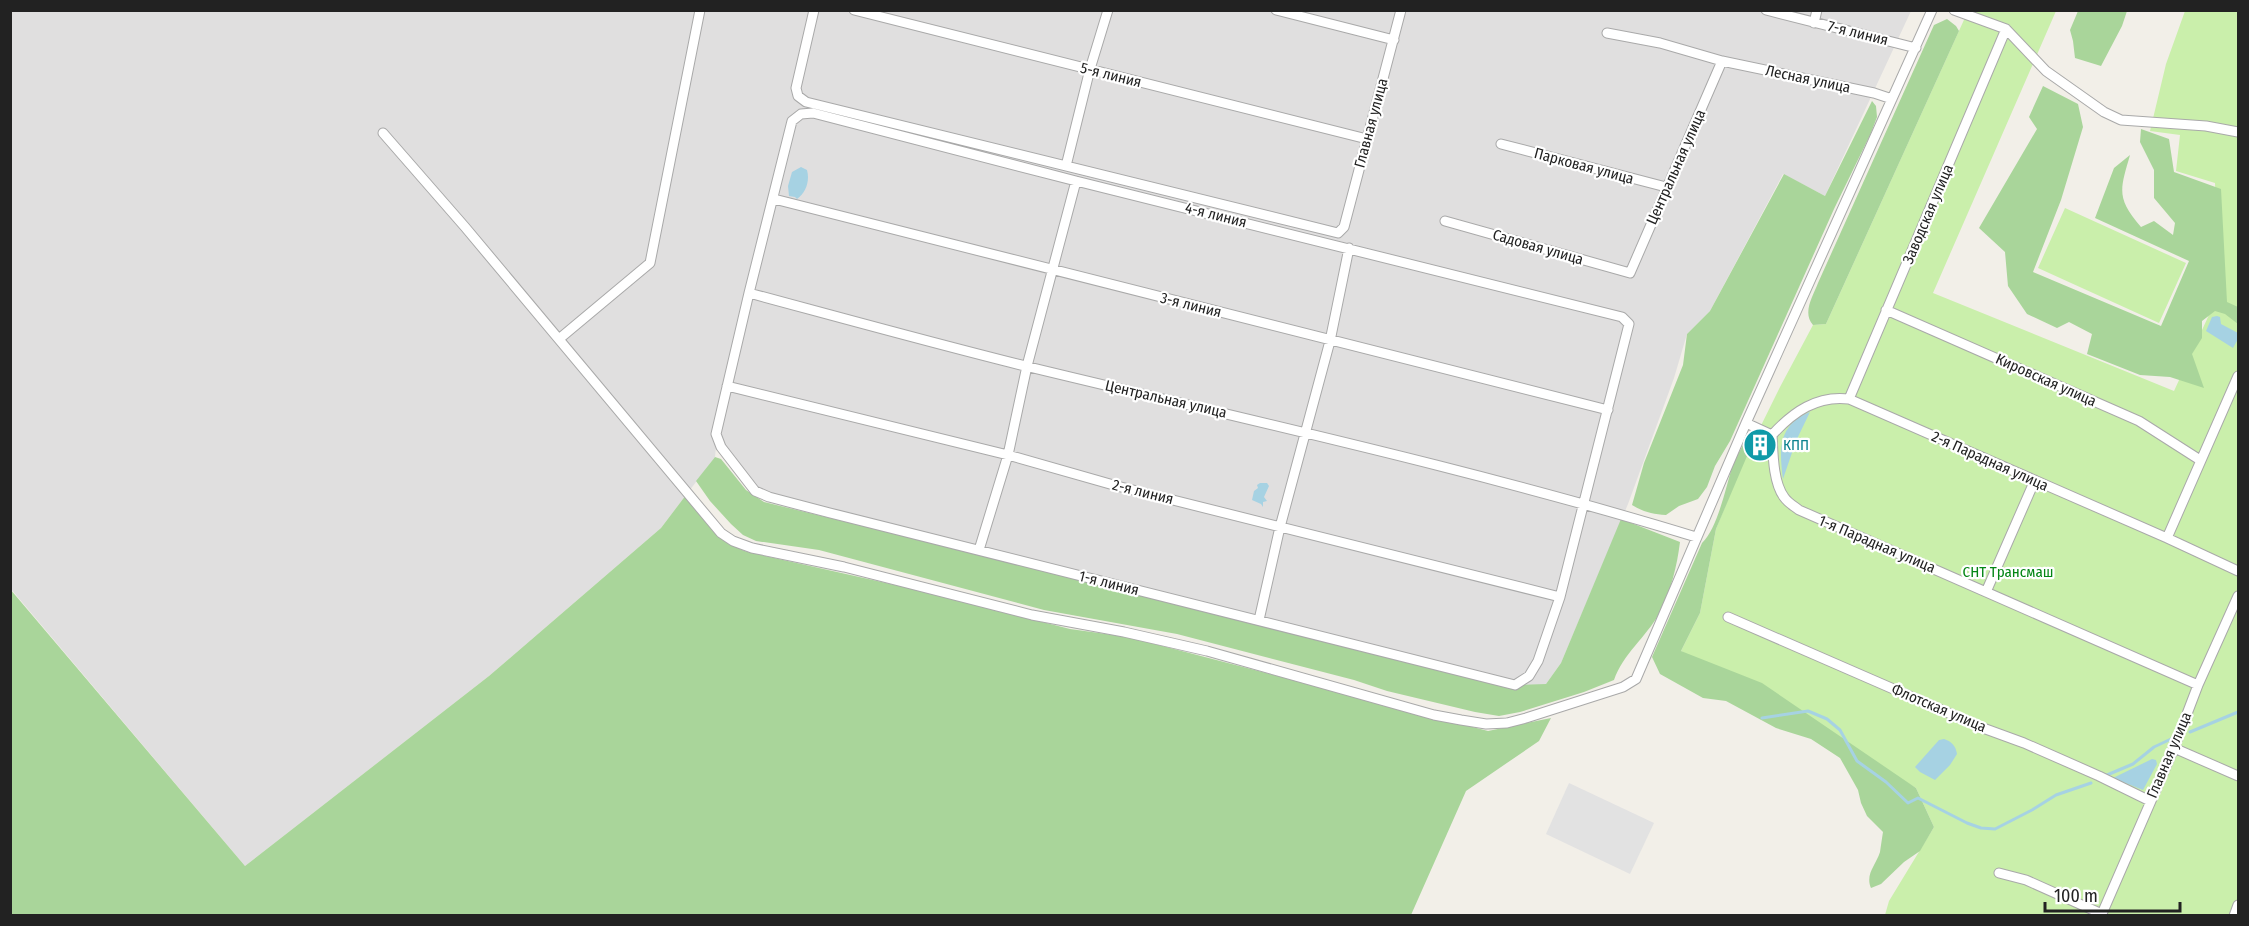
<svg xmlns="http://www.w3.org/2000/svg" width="2249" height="926" viewBox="0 0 2249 926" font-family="'Fira Sans Condensed',sans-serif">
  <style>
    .residential { fill: #e0dfdf }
    .grass { fill: #caefab }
    .forest { fill: #a9d59a }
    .parking { fill: #e2e2e2 }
    .water { fill: #a6d2e3 }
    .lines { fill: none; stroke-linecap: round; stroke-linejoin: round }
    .stream { stroke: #a6d2e3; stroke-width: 3 }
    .minor-casing { stroke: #a9a9a9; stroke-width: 11 }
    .minor { stroke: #fff; stroke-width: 9 }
    .labels { text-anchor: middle; stroke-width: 4.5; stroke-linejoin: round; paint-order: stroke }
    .street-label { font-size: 15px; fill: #222; stroke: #fff }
    .culture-label { font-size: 15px; fill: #0d838f; stroke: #fff; text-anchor: start }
    .park-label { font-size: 15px; fill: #048615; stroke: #fff }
  </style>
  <rect width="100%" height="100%" fill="#f2efe8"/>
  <path class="residential" d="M10,11H1911L1825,196L1783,174L1710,311L1687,334L1674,378L1628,504L1561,663L1546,684L1510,689L748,489L716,447L715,457L661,528L489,676L245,866L11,589Z"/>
  <path class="grass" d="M1968,11H2056L1933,293L2174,391L2219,293L2215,183L2176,171L2180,135L2150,131L2166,64L2185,11H2238V915H1885L1889,901L1934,827L1916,788L1681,651L1700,613L1716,529L1743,462L1780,387L1813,325L1826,324Z
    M2065,208L2186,263L2159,323L2038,268Z"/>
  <path class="forest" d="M2078,11H2127L2122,26L2101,66L2075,58L2073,41L2070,30Z
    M1947,19L1956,26L1959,31L1826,324L1813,325C1802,313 1813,296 1818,283L1934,25Z
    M2043,86L2078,104L2083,127L2061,200L2033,272L2161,326L2189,261L2095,218L2114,168L2130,155C2120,190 2116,198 2141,227L2154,221L2173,235L2175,223L2154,198V170L2140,142L2141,129L2169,139L2174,172L2221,189L2227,302L2238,307V324L2225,314L2215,311L2202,321V338L2192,354L2204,388L2170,377L2140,375L2087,354L2092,334L2069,322L2057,328L2027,314L2008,286L2005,252L1979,228L2037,129L2029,117Z
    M1872,101L1876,106L1877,117L1871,133L1834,209L1730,441L1715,466L1707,487L1698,499L1679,506L1666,515C1653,514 1643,512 1632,505L1644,463L1683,365L1687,334L1710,311L1784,174L1825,196Z
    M1750,438L1753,442L1716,529L1700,613L1681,651L1762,683L1916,788L1934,827L1920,851L1904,862L1881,884L1871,888C1865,874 1876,865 1880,852C1881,845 1882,838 1883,832L1867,816L1861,803L1858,790L1840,758L1811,739L1776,728L1726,701L1703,698L1660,674L1652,657L1702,543C1718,528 1726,486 1733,464C1737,456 1742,447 1746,439Z
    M715,457L721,459L746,490L764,502L1518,685L1546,684L1561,663L1621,519L1680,542C1677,566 1671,591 1659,614C1646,637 1623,654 1614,680L1584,692L1520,712L1499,716L1475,712L1387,691L1354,680L1177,634L1044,610L819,550L756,541L743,535L731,524L710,501L696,481Z
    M686,495C704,516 721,544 748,552L922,591L1070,629L1128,637L1488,731L1551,718L1539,741L1466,791L1411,915H11L10,589L245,866L489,676L661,528Z"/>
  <path class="parking" d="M1569,783L1654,823L1630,874L1546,834Z"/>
  <path class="water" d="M801,167L807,170C810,181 806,193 797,199L795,197L789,196L788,186L792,172Z
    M2217,316L2220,317L2221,324L2238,333V339L2233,348L2206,331L2212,317Z
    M1810,412L1796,441L1783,479C1779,449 1778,425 1810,412Z
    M1260,483H1267L1269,486L1264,497L1267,501L1263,502V507L1261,504L1252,500L1254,491L1258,488L1257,485Z
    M1944,739C1951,741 1956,746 1957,754L1950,765L1935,780L1920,772L1915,767L1939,740Z
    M2152,759L2156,760L2157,764L2143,790L2113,778Z"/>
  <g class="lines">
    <path class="stream" d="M1762,718L1808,711L1827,719L1840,730L1857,761L1886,782L1908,803L1918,798L1967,823L1981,828L1995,829L2032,810L2056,795L2091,783
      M2190,732L2238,712
      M2107,775L2133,764L2154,747L2171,739"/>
    <g class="minor-casing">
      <path id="minor" d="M814,10L796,88L798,96L806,102L1338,233L1344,227L1401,10
        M854,10L1367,139
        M1276,10L1394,40
        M1766,10L1916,48
        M1954,10L2006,29L2046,71L2104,112L2121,120L2206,126L2238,132
        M1814,23L1817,10
        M1607,33L1660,43L1722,61L1874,93L1892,99
        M813,113L1076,181L1622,317L1629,324L1560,597L1538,661L1529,676L1515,685L830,513L769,497L755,491L721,447L716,434L749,293L792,121L801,114Z
        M383,133L465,227L721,533L733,541L752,548L844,567L1032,615L1124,632L1207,651L1434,715L1461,720L1486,724L1507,723L1526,718L1623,687L1636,679L1746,423L1932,10
        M1501,144L1666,187
        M1066,166L1090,69L1108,10
        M774,199L1608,410
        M1445,221L1630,273L1722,61
        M749,293C842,318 936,344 1029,367C1252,421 1477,470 1696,537
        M1886,310L2139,421L2200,460
        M559,339L650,263L700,10
        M727,386L1008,455L1117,486L1560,597
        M1849,399L2006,29
        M1746,423L1772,435C1793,412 1817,395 1849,399L2167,538L2238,571
        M1772,435C1773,453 1773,482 1784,497C1788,503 1794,506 1799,510L2198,685
        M2167,538L2238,376
        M979,550L1008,455L1027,366L1076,181
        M1986,592L2035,480
        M1728,617L1983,728L2024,743L2099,776L2150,801
        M1259,620L1280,527L1330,341L1349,248
        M2174,748L2238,776
        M1999,873L2026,880L2102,914
        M2101,916L2174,748L2198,685L2238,596
        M2234,916L2238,905"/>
    </g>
    <use href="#minor" class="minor"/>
  </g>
  <defs>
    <g id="building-disc" transform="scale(1.725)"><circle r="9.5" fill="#0f9aa8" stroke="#fff"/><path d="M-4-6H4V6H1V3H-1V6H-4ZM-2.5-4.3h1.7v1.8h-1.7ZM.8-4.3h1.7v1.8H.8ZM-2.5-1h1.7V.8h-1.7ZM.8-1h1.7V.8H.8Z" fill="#fff"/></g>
  </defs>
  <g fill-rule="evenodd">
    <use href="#building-disc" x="1760" y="445"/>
  </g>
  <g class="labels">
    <g class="street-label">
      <text transform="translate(1858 33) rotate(14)" y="5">7-я линия</text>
      <text transform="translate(1111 75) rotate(14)" y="5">5-я линия</text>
      <text transform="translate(1808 79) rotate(12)" y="5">Лесная улица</text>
      <text transform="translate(1371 123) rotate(-75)" y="5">Главная улица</text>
      <text transform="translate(1584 166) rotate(15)" y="5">Парковая улица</text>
      <text transform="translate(1676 167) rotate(-66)" y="5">Центральная улица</text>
      <text transform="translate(1928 214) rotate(-67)" y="5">Заводская улица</text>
      <text transform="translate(1216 215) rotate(14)" y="5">4-я линия</text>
      <text transform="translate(1538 247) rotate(16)" y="5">Садовая улица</text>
      <text transform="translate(1191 305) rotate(14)" y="5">3-я линия</text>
      <text transform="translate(2046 380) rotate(24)" y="5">Кировская улица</text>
      <text transform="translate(1166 399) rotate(13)" y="5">Центральная улица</text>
      <text transform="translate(1990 461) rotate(24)" y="5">2-я Парадная улица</text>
      <text transform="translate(1143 492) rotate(14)" y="5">2-я линия</text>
      <text transform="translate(1877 544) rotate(23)" y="5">1-я Парадная улица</text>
      <text transform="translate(1109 583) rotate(14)" y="5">1-я линия</text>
      <text transform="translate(1939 708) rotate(23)" y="5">Флотская улица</text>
      <text transform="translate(2169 755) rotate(-67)" y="5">Главная улица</text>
    </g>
    <g class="culture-label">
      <text x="1783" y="450">КПП</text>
    </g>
    <g class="park-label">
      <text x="2008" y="577">СНТ Трансмаш</text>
    </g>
  </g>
  <rect width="2249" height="926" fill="none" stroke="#222222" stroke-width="24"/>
  <path d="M2045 902v9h135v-9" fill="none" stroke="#222222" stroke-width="3"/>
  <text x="2054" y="902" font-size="18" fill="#222222" stroke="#ffffff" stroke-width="4.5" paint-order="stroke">100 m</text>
</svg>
